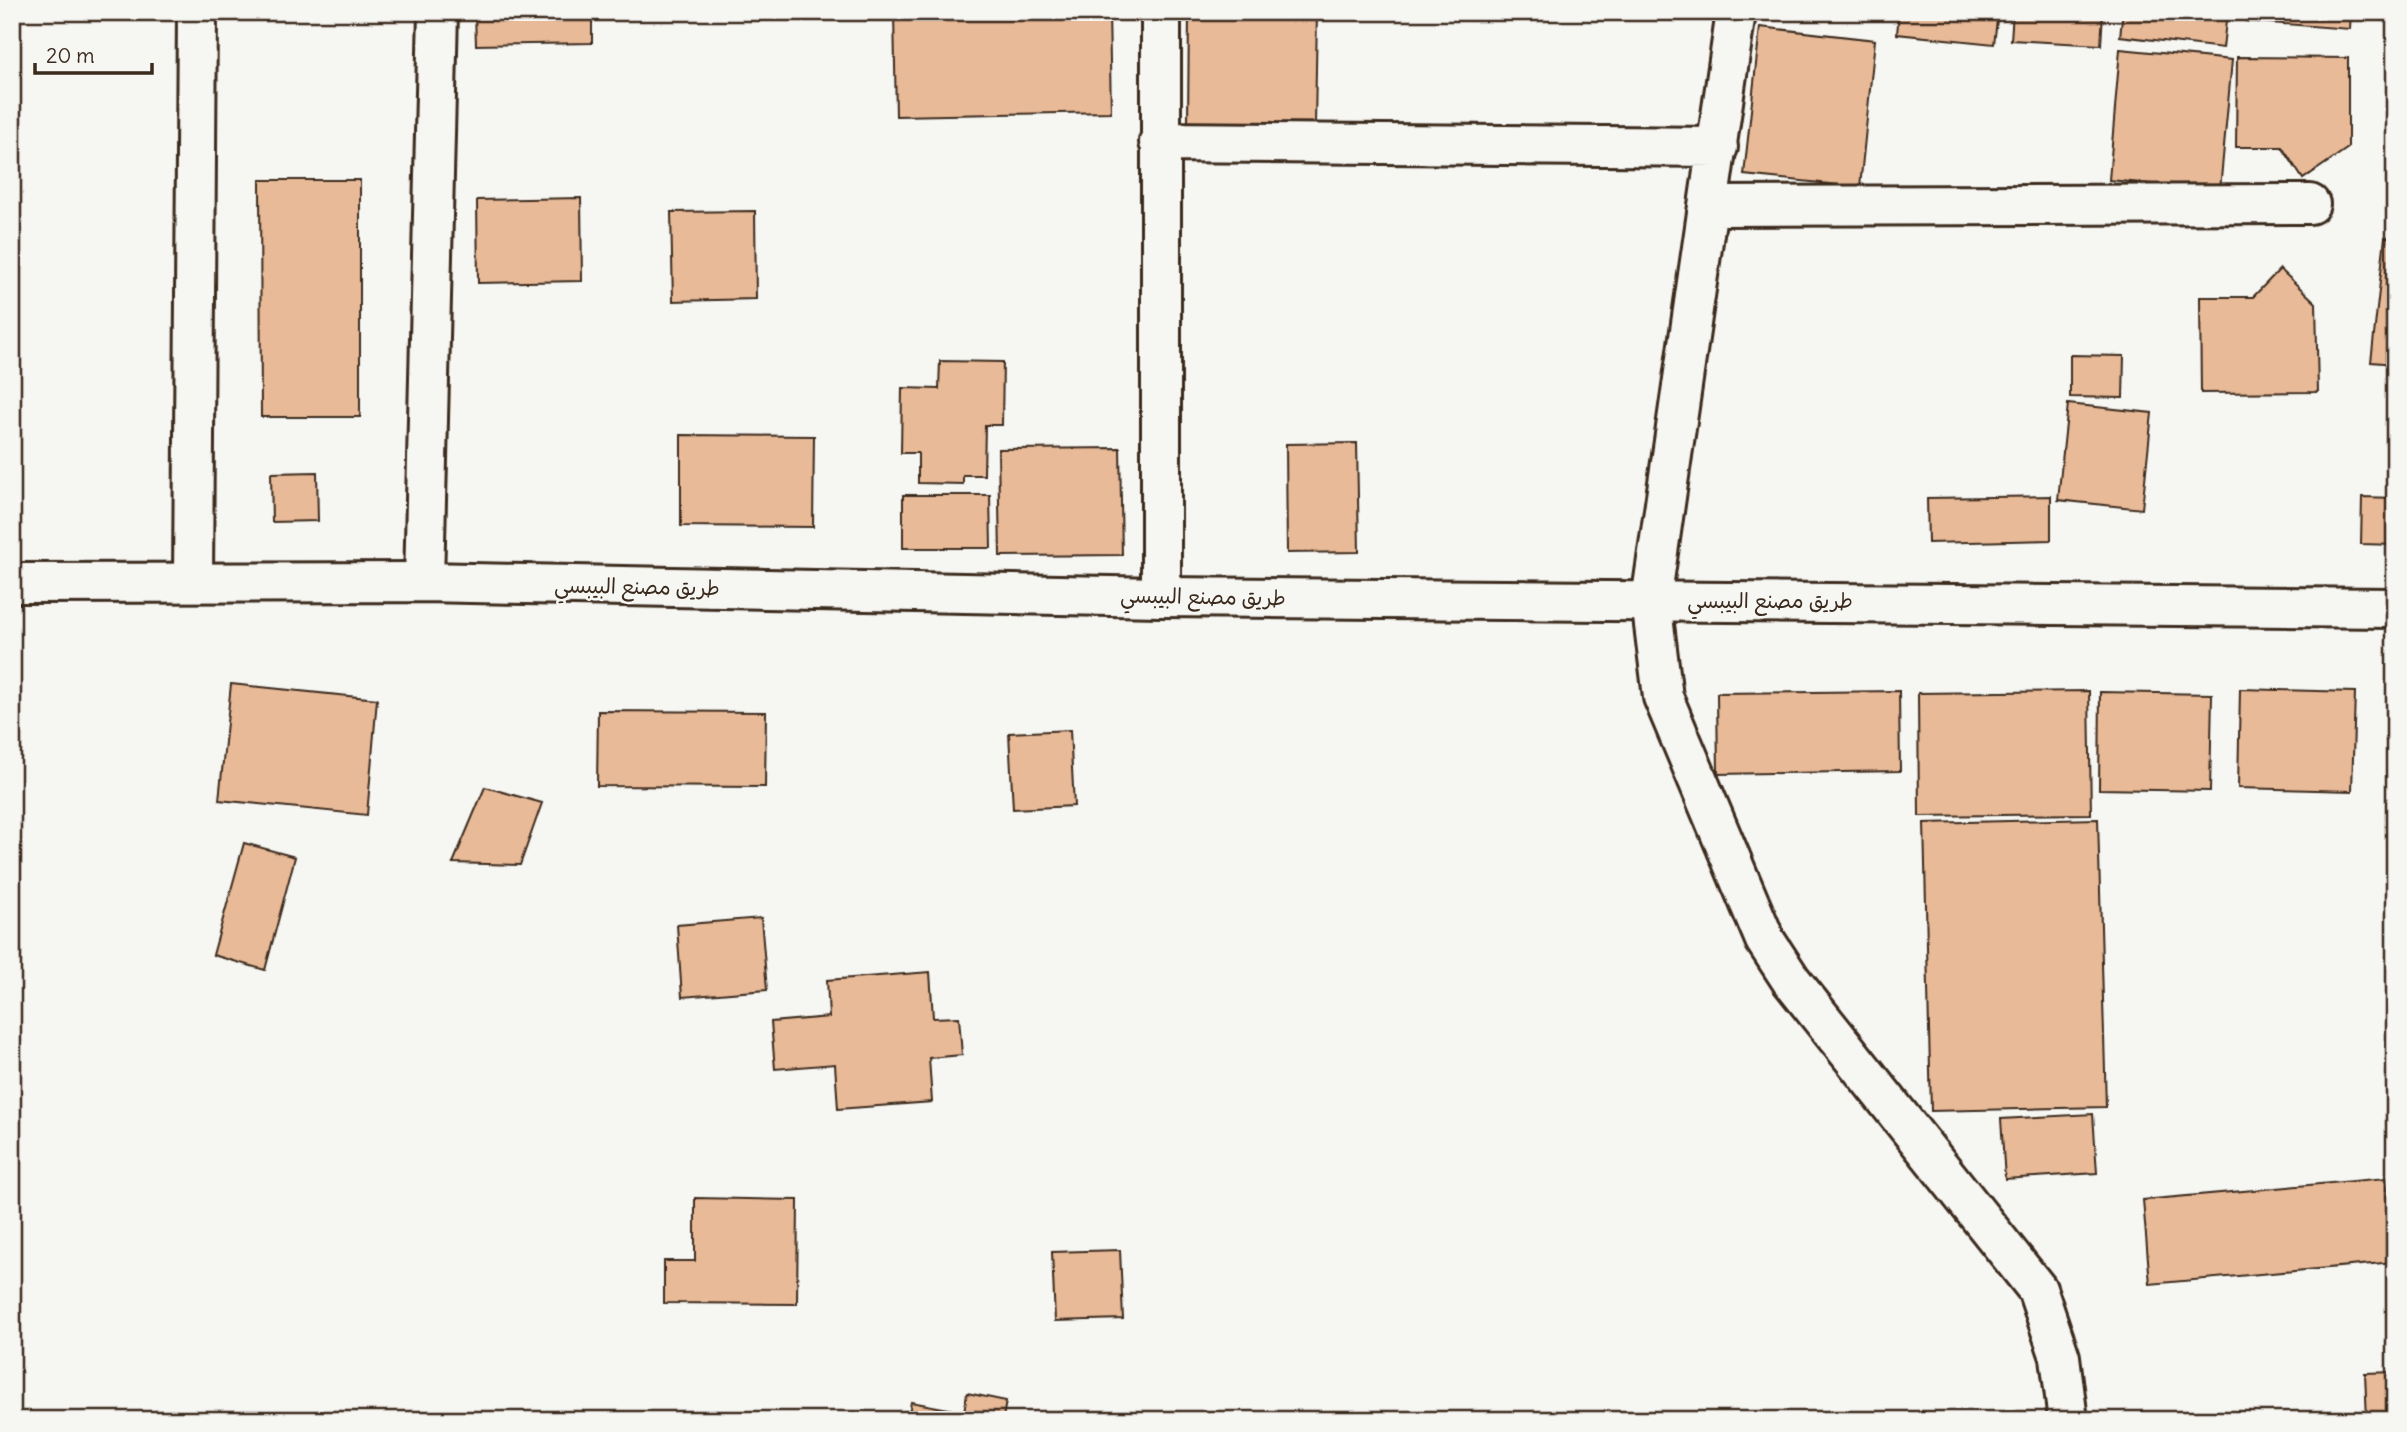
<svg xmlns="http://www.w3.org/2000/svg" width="2407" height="1432" viewBox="0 0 2407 1432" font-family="Delius,'Playpen Sans Arabic',sans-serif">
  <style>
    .building { fill: #e8ba98; stroke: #3b2a1e; stroke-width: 2 }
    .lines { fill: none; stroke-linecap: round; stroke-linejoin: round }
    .minor-casing { stroke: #3b2a1e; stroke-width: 44 }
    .major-casing { stroke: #3b2a1e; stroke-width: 44 }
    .minor { stroke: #f6f6f2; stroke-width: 38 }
    .major { stroke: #f6f6f2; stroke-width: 38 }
    .labels { text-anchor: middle; stroke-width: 5; stroke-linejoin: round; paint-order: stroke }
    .street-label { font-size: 21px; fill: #3b2a1e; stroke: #f6f6f2 }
  </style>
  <rect width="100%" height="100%" fill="#f6f6f2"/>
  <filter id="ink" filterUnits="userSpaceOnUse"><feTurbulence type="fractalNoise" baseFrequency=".0143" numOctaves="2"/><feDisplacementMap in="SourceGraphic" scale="14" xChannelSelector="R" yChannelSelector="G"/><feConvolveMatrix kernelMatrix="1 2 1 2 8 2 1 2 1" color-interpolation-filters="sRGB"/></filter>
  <g filter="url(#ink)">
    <path class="building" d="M475,12H592V43L476,45Z
      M1109,12L1111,112L896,116L894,13Z
      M1189,12H1317L1315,125L1188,123Z
      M1899,12H1998L1994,44L1897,34Z
      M2013,12H2103L2101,45L2011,40Z
      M2123,12H2227L2223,48L2120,36Z
      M2245,12H2351L2350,29L2245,21Z
      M1760,27L1875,40L1860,187L1744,175Z
      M2120,49L2232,60L2220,190L2109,180Z
      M2237,57L2348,58V148L2303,179L2282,147H2236Z
      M260,180H360V417H261Z
      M581,198L582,281L478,283L477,200Z
      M755,211L756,299L673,301L671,212Z
      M2385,237L2395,238V364L2371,362Z
      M2280,269L2316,303L2318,392L2201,393L2200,297H2253Z
      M2070,355L2124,356L2123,398L2070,397Z
      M940,361L1003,362L1002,425H985L984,475H963V484L918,483V453H901L902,388L939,389Z
      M2068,404L2152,413L2142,509L2058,500Z
      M681,435L814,436L813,527L681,526Z
      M1357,443L1359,552L1287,553L1286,444Z
      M1120,448L1122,555L1000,556L998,449Z
      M317,472L318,521L272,522L271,473Z
      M903,495H990L991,548H903Z
      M2051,496V540L1928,543L1927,498Z
      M2362,497L2395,498V545L2361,544Z
      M231,684L377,699L367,815L219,800Z
      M2240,689L2355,692L2352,791L2238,788Z
      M1899,691L1900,771L1718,774L1717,693Z
      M2089,691L2091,814L1919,816L1918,693Z
      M2100,692L2212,694L2210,791L2099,789Z
      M598,711L766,712L765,787L597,786Z
      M1070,730L1074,806L1013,809L1009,733Z
      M485,787L542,803L520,865L453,863Z
      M2098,819L2106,1107L1931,1111L1924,823Z
      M244,843L295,857L265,970L213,955Z
      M761,918L767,990L682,997L677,925Z
      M930,972L933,1018L959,1017L962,1055L929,1058L932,1102L838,1109L835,1064L775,1069L771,1022L829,1017L827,980Z
      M2093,1114L2097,1173L2005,1179L2001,1119Z
      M2386,1178L2394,1262L2150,1284L2143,1200Z
      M695,1198L798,1200L797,1304L664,1303V1261H695Z
      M1120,1250L1123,1319L1055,1321L1052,1252Z
      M2395,1372V1420H2367L2365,1373Z
      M967,1393L1006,1401L1003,1418L1014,1420H908L911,1402L964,1412Z"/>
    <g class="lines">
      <g class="minor-casing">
        <path id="minor" d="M1736,12L1651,601L1663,697L1765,940L1791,980L2037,1289L2060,1357L2068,1420
          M1159,142L1718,147
          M1709,206L2310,204
          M193,580L197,12
          M424,582L438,12
          M1161,597V12"/>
      </g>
      <g class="major-casing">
        <path id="major" d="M12,583L424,582L1161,597L2395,608"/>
      </g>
      <use href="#minor" class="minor"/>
      <use href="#major" class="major"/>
    </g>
  </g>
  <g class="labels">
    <g class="street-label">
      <text transform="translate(637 587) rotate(1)" y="7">طريق مصنع البيبسي</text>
      <text transform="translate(1203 597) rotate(1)" y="7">طريق مصنع البيبسي</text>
      <text x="1770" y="608">طريق مصنع البيبسي</text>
    </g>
  </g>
  <rect width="2407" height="1432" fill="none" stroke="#f6f6f2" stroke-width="42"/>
  <rect x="21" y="21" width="2365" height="1390" fill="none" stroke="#3b2a1e" stroke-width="2.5" filter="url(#ink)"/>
  <path d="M35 63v10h117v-10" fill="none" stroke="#3b2a1e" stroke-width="3.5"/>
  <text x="46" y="63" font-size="21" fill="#3b2a1e" stroke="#f6f6f2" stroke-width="5" paint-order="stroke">20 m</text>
</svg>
